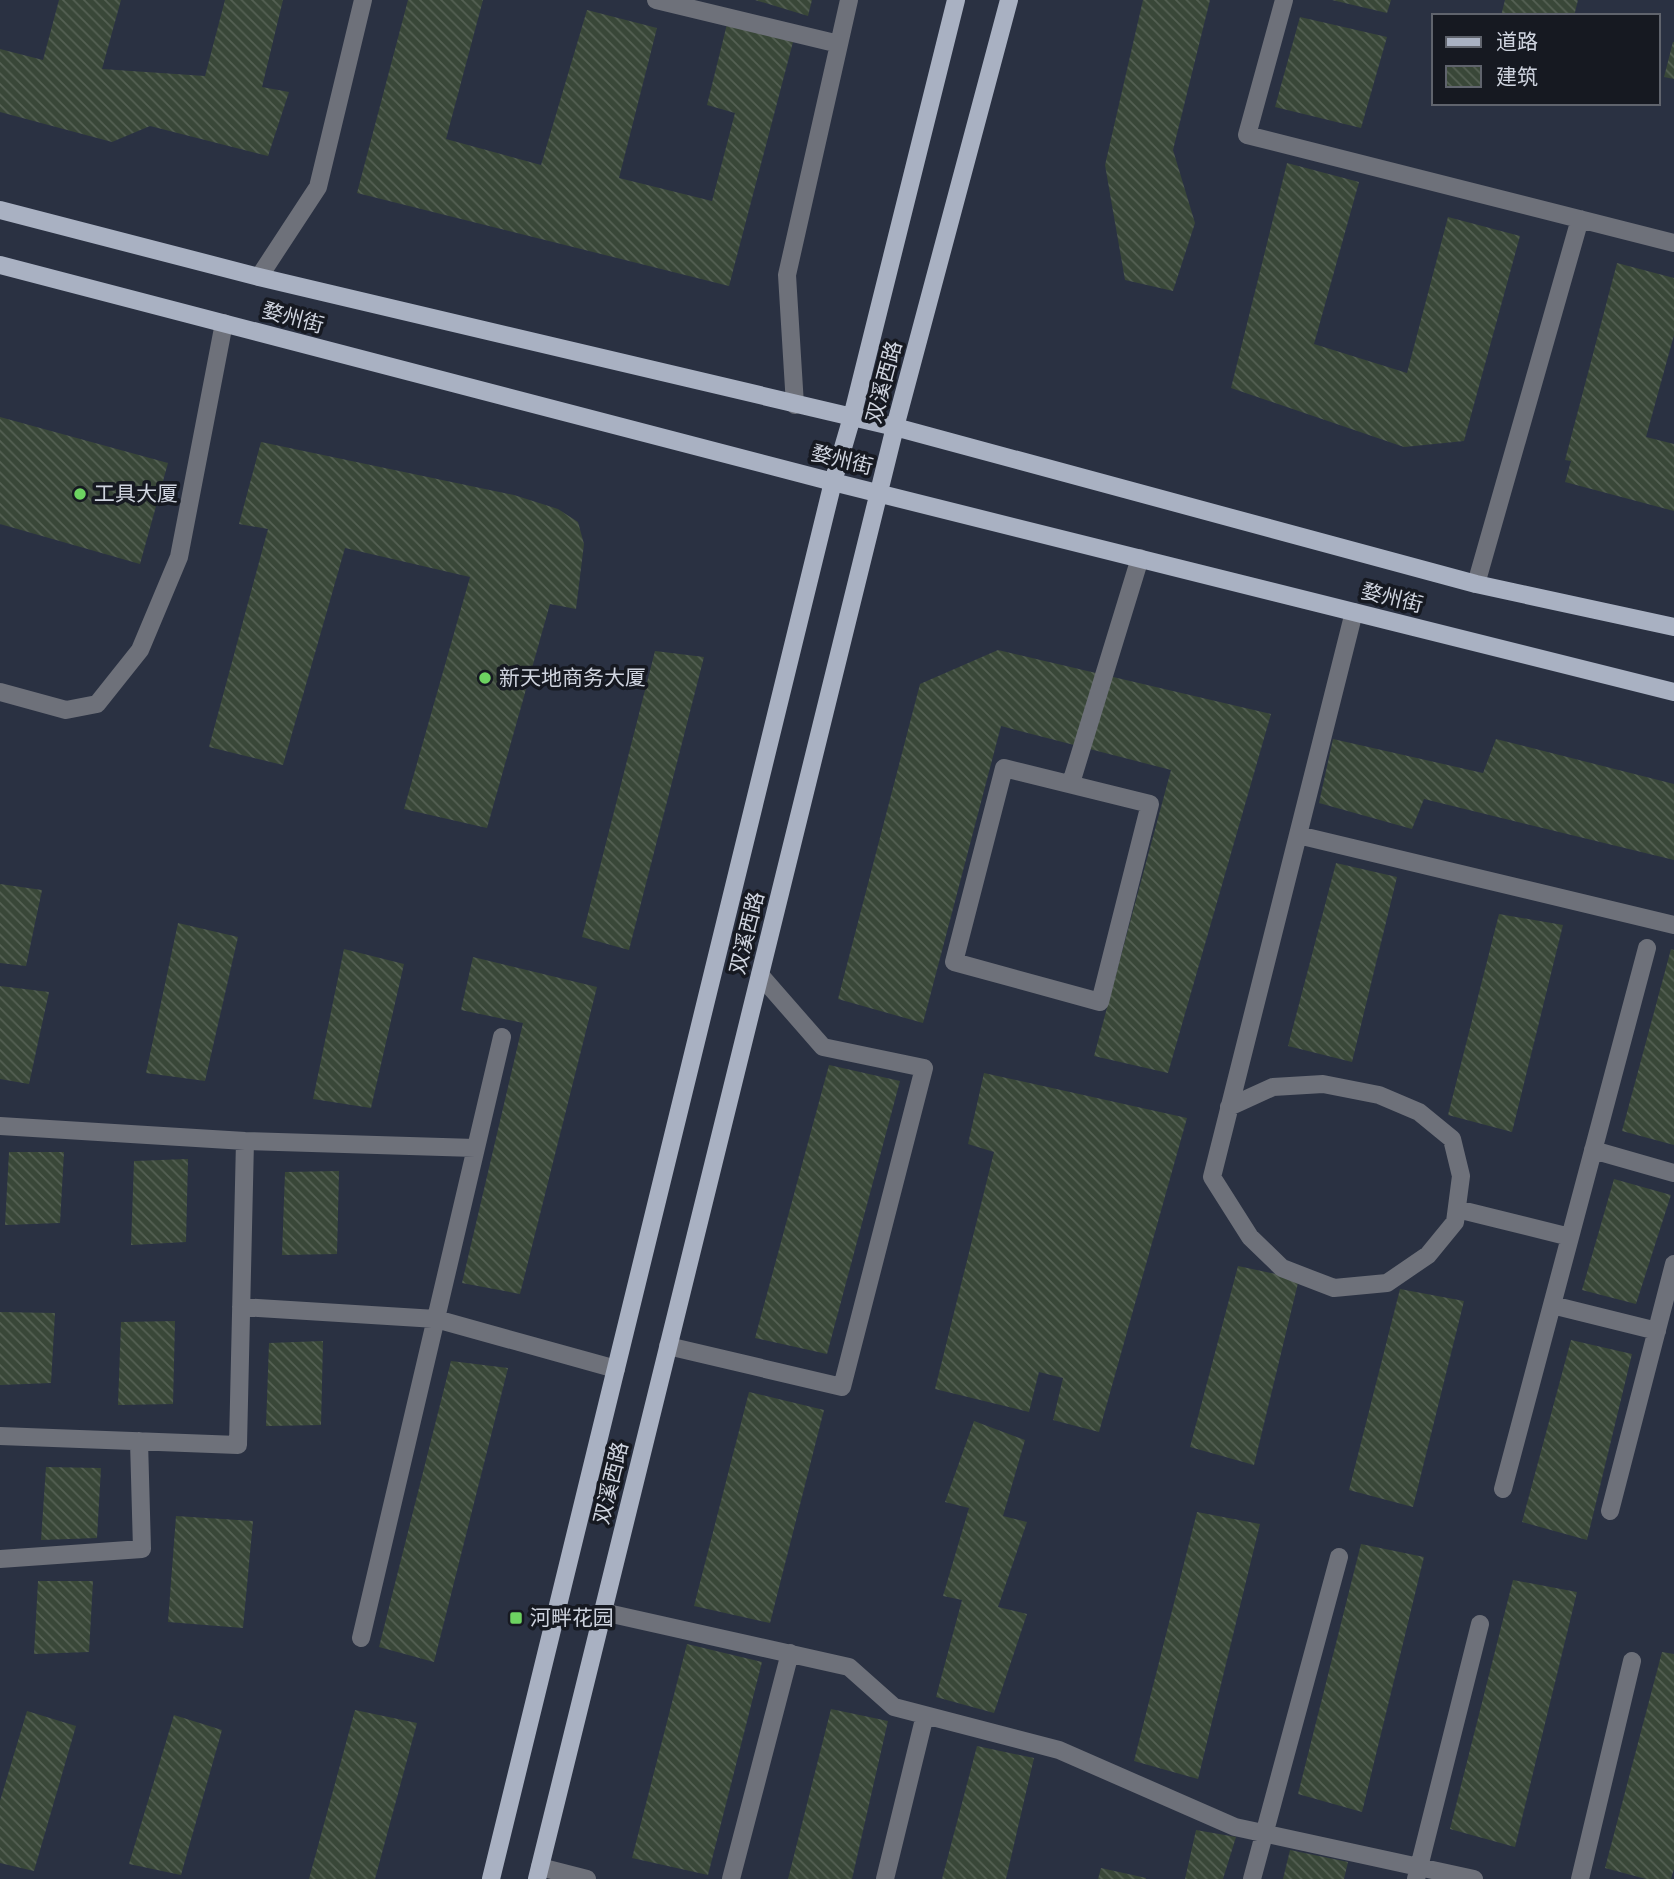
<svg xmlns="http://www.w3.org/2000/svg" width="1674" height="1879" viewBox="0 0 1674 1879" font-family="Inter,'Noto Sans SC',sans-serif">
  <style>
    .building { fill: url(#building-back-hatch) }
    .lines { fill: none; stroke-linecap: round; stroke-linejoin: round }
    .minor { stroke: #6e717a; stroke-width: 18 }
    .major { stroke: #a9b1c2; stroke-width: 18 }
    .poi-dot { fill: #6dd361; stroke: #161921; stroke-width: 2.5 }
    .labels { text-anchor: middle; stroke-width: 7; stroke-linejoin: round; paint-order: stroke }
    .street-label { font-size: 21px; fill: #cfd4df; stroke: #161921 }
    .poi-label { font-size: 21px; fill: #cfd4df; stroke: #161921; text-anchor: start }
  </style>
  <defs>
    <pattern id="building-back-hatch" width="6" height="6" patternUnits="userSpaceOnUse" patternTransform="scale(1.75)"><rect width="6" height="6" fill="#394738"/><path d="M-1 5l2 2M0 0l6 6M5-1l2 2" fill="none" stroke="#556154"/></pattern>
  </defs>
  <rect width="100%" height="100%" fill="#2a3142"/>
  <path class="building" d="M59,0H121L102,69L205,76L225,0H283L262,87L289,92L268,156L150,126L112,142L0,112V49L43,60Z
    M408,0H483L446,139L541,165L587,10L657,28L619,178L712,201L735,113L707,105L727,24L793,42L729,286L357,193Z
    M755,0H812L808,16Z
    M1143,0H1210L1173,150L1195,223L1173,291L1125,280L1105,165Z
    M1332,0H1391L1387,13Z
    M1505,0H1578L1574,16H1501Z
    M1300,17L1387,37L1361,128L1275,107Z
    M1673,42H1674V79L1664,77Z
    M1287,163L1359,182L1314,344L1407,373L1448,217L1520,236L1464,441L1404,447L1231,388Z
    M1617,263L1674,278V335L1646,437L1674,444V511L1565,482L1571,461L1565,460Z
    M0,417L168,463L140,564L0,524Z
    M261,442L514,495L558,509L578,522L584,544L576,609L550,604L487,828L404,809L470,577L345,548L283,765L209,747L268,529L239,524Z
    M998,650L1271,714L1168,1073L1094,1056L1171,770L1001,726L923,1023L838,999L920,684Z
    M655,651L704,657L629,950L582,937Z
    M1333,739L1483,773L1496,739L1674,784V860L1424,799L1412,829L1319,803Z
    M1336,863L1397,877L1352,1062L1288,1046Z
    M0,884L42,890L26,966L0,963Z
    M1499,914L1563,925L1512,1132L1448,1115Z
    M178,923L238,937L205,1081L146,1073Z
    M344,949L404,964L371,1108L313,1099Z
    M1671,949L1674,950V1145L1622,1131Z
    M473,957L597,987L520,1294L462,1283L523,1023L461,1010Z
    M0,986L49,992L29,1084L0,1079Z
    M829,1065L900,1081L827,1354L755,1338Z
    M984,1073L1187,1118L1099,1432L1053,1420L1063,1378L1039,1372L1029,1412L935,1389L994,1152L968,1144Z
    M9,1152H64L60,1223L5,1225Z
    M188,1159L186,1242L131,1245L134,1161Z
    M339,1171L337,1254L282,1255L285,1172Z
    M1614,1179L1671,1195L1636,1304L1582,1290Z
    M1238,1266L1299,1279L1254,1465L1190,1447Z
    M1400,1289L1464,1301L1413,1507L1349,1490Z
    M0,1312L55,1313L51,1383L0,1385Z
    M175,1321L173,1404L118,1405L121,1322Z
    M1571,1340L1632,1354L1587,1540L1522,1522Z
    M323,1341L321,1425L266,1426L269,1343Z
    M451,1361L508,1368L434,1662L379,1647Z
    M749,1392L824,1410L770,1623L694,1606Z
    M974,1421L1025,1440L1003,1516L1027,1522L998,1607L1027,1614L994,1713L936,1697L962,1600L943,1596L969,1508L945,1502Z
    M46,1467L101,1468L97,1538L41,1540Z
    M1197,1512L1260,1524L1198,1779L1134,1761Z
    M176,1516L253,1521L243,1628L168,1622Z
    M1361,1544L1424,1557L1362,1812L1298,1794Z
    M1513,1580L1577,1592L1515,1847L1450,1829Z
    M38,1581H93L89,1652L34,1654Z
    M687,1644L762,1662L708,1875L632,1858Z
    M1662,1652L1674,1654V1869L1671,1879H1646L1605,1868Z
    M831,1709L888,1721L852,1879H788Z
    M355,1710L417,1723L375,1879H309Z
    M27,1711L76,1726L34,1871L0,1863V1801Z
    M174,1715L222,1730L181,1875L129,1864Z
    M977,1746L1034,1758L1006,1879H942Z
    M1196,1830L1236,1837L1223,1879H1185Z
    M1290,1850L1348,1862L1344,1879H1283Z
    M1101,1868L1146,1878V1879H1098Z"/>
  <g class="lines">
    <path class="minor" d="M656,0L839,44
      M1284,0L1247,135L1674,243
      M259,277L318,187L363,0
      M795,405L787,275L849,0
      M1476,584L1580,219
      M0,692L66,710L97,704L140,650L179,557L224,323
      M1004,768L1150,804L1100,1002L954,962Z
      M1071,783L1140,558
      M1298,835L1674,925
      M1229,1107L1273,1087L1323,1084L1379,1095L1419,1112L1452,1139L1461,1176L1455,1222L1428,1255L1387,1283L1334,1288L1282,1268L1250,1237L1212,1177L1354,612
      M0,1126L245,1141L475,1148
      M1593,1150L1674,1173
      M1457,1209L1570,1237
      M1552,1305L1657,1331
      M241,1307L436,1319L616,1369
      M668,1346L842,1387L924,1068L823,1047L760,975
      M0,1436L238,1445L245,1141
      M1503,1489L1647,948
      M1610,1511L1674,1264
      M0,1559L142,1549L139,1441
      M603,1612L849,1667L894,1707L1059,1750L1235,1827L1474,1879
      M361,1638L502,1037
      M540,1867L587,1879
      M731,1879L790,1653
      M885,1879L925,1715
      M1252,1879L1339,1557
      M1416,1879L1480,1624
      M1580,1879L1632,1661"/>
    <path class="major" d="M0,210L259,277L895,427L1476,584L1674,627
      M0,265L833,482L1674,692
      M491,1879L833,482L852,417L956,0
      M537,1879L895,427L1009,0"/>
  </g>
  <g class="poi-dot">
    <circle cx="80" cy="494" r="7"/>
    <circle cx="485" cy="678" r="7"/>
    <rect x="509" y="1611" width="14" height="14" rx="3.5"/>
  </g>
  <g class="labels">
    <g class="street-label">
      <text transform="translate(293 318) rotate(15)" y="7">婺州街</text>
      <text transform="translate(884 382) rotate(-75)" y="7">双溪西路</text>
      <text transform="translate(842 460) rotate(14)" y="7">婺州街</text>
      <text transform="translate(1392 598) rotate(14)" y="7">婺州街</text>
      <text transform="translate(747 933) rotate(-76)" y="7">双溪西路</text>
      <text transform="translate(611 1483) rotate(-76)" y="7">双溪西路</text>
    </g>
    <g class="poi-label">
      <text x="94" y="501">工具大厦</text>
      <text x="499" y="685">新天地商务大厦</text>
      <text x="530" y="1625">河畔花园</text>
    </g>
  </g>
  <rect x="1432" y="14" width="228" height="91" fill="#161921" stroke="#60646d" stroke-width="2"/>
  <rect x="1446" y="37" width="35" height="10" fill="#a9b1c2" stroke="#60646d" stroke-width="2"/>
  <text x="1496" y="49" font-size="21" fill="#cfd4df">道路</text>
  <rect x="1446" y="66" width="35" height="21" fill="url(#building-back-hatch)" stroke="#60646d" stroke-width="2"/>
  <text x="1496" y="84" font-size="21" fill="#cfd4df">建筑</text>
</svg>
